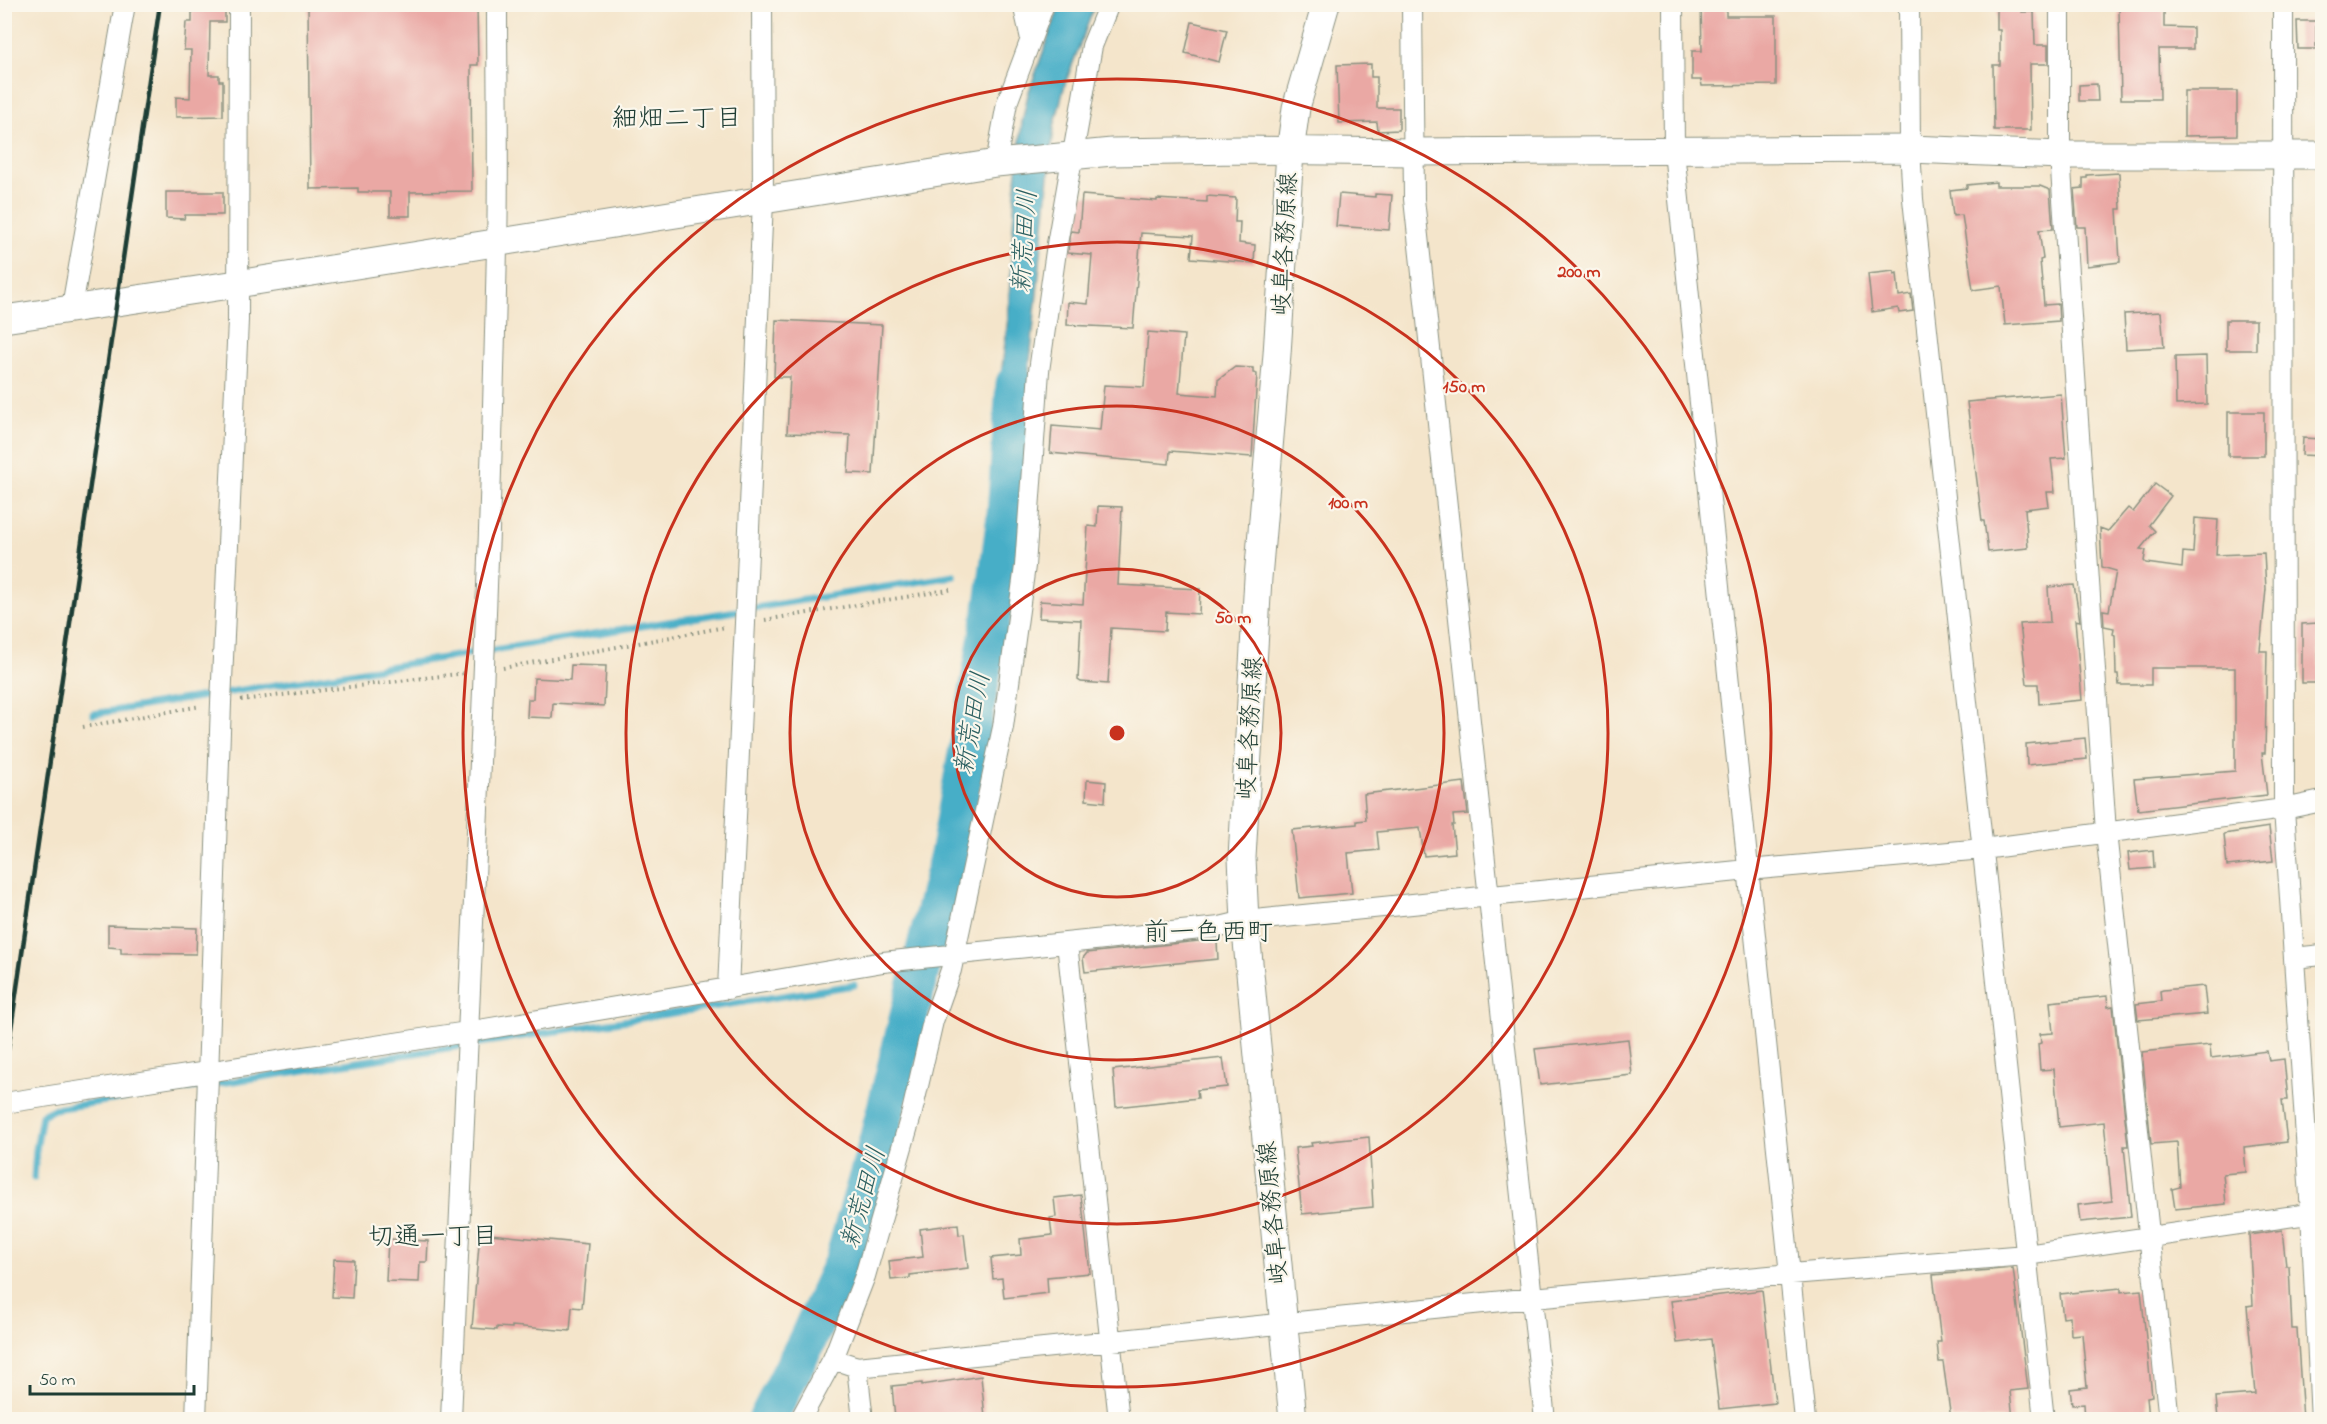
<svg xmlns="http://www.w3.org/2000/svg" width="2327" height="1424" viewBox="0 0 2327 1424" font-family="'Indie Flower','Klee One',sans-serif">
  <style>
    .water { fill: #47aec7; stroke: #33767e; stroke-width: 1.5 }
    .lines { fill: none; stroke-linecap: round; stroke-linejoin: round }
    .stream { stroke: #47aec7; stroke-width: 7 }
    .river { stroke: #47aec7; stroke-width: 39 }
    .building { fill: #eaa8a4 }
    .street-casing { stroke: #8a9180; stroke-width: 22 }
    .secondary-casing { stroke: #8a9180; stroke-width: 29 }
    .path { stroke: #8a9180; stroke-width: 4; stroke-dasharray: 1.5 4.5; stroke-linecap: butt }
    .street { stroke: #fff; stroke-width: 20 }
    .secondary { stroke: #fff; stroke-width: 27 }
    .rail { stroke: #1f3d34; stroke-width: 4.5 }
    .ring { fill: none; stroke: #c8321e; stroke-width: 3 }
    .labels { text-anchor: middle; stroke-width: 4.5; stroke-linejoin: round; paint-order: stroke }
    .street-label { font-size: 24px; fill: #1f3d34; stroke: #fbf7ec }
    .neighbourhood-label { font-size: 26px; fill: #1f3d34; stroke: #fbf7ec }
    .water-label { font-size: 26px; font-style: italic; fill: #2b5f60; stroke: #fbf7ec }
    .centre { fill: #c8321e; stroke: #fbf7ec; stroke-width: 3 }
    .ring-label { font-size: 18px; text-anchor: middle; font-weight: bold; fill: #c8321e; stroke: #fbf7ec; stroke-width: 4.5; stroke-linejoin: round; paint-order: stroke }
  </style>
  <rect width="100%" height="100%" fill="#fbf7ec"/>
  <filter id="ink" filterUnits="userSpaceOnUse"><feTurbulence type="fractalNoise" baseFrequency=".0167" numOctaves="2"/><feDisplacementMap in="SourceGraphic" scale="12" xChannelSelector="R" yChannelSelector="G"/><feConvolveMatrix kernelMatrix="1 2 1 2 8 2 1 2 1" color-interpolation-filters="sRGB"/></filter>
  <filter id="wash" filterUnits="userSpaceOnUse"><feTurbulence type="fractalNoise" baseFrequency=".008" numOctaves="4" result="noise"/><feDisplacementMap in="SourceGraphic" scale="24" xChannelSelector="R" yChannelSelector="G"/><feGaussianBlur stdDeviation="1.35" result="paint"/><feColorMatrix in="noise" values="0 0 0 0 0 0 0 0 0 0 0 0 0 0 0 0 0 1.4 0 .05"/><feComposite in="paint" operator="in"/></filter>
  <g filter="url(#wash)">
    <rect width="100%" height="100%" fill="#f4e5cb"/>
    <path class="water" d="M1060,5H1095L1065,84L1054,127L1022,439L994,436L1008,318L1015,191L1022,122L1028,94Z"/>
    <g class="lines">
      <path class="stream" d="M93,714L954,576
        M34,1178L36,1150L42,1115L54,1109L854,985"/>
      <path class="river" d="M767,1420L806,1343L844,1260L876,1149L950,850L995,597L1006,516L1015,384"/>
    </g>
    <g id="blocks">
      <path class="building" d="M192,4H225V22H210L209,75H219V81H223V116L176,117V97L190,98L191,50H184L186,22H192Z
        M308,4H477L478,65H471L472,191L410,192V216H390V192H358V188L310,189Z
        M1701,4H1726V16H1776V85L1702,86L1701,80H1692V51H1702Z
        M1997,4H2022V12H2034L2035,45H2048V64H2030L2031,130H1994L1993,65H2000V30H1997Z
        M2164,7V27L2193,28V49H2159L2160,99H2121L2119,9Z
        M2297,21H2316V49H2298Z
        M1192,22L1227,30L1219,62L1185,53Z
        M1371,64V77H1377V108H1399V130L1378,131L1377,122L1339,123L1337,65Z
        M2097,84L2098,101H2079V85Z
        M2184,91H2237V135L2184,136Z
        M2119,173L2121,209H2117L2120,262L2087,266L2085,227H2077L2074,189L2083,188V178H2087V175Z
        M1996,182V186H2040L2050,190L2053,229L2039,230L2043,259L2040,260L2044,305L2058,304L2059,321L2005,325L2001,286L1973,290L1962,215L1953,216L1950,190L1967,188V185Z
        M166,192H223V215H185L184,219L166,218Z
        M1339,194L1375,197V194L1392,195L1389,230L1336,226Z
        M1082,195L1157,201V199L1207,202V196L1236,198L1235,222H1240L1239,243L1255,245L1254,263L1191,258L1193,236L1141,233L1133,328L1067,325L1068,302L1088,304L1092,255L1068,253L1071,231L1079,232Z
        M1894,271V274L1897,273L1899,296L1911,294L1913,311L1899,313L1898,308L1872,312L1868,274Z
        M2161,312L2164,347L2126,349L2124,314Z
        M776,320L882,325L873,474L848,473L850,435L787,433L790,377H774Z
        M2226,320H2256V350H2226Z
        M1148,332L1184,335L1179,393L1217,396L1218,380L1235,367L1253,368V373L1257,374L1252,457L1170,451L1169,464L1050,453L1052,426L1100,430L1104,385L1144,387Z
        M2206,356L2207,404L2176,405L2175,357Z
        M2061,394L2066,458L2051,459L2055,492H2047L2049,506L2025,509L2028,548L1988,552L1984,521H1982L1967,402Z
        M2228,412H2264V456H2228Z
        M2303,438L2322,439V456L2302,455Z
        M2155,484L2171,496L2149,525L2155,531L2140,549L2146,550L2144,561L2146,563L2182,568L2183,552L2193,553L2195,518L2218,520L2216,555L2264,553L2266,589L2260,651H2267L2265,753H2262L2267,795L2138,810L2134,779L2235,771V668H2151V685H2119L2118,674H2116L2115,635L2113,634L2114,628L2104,626L2103,610L2109,611L2116,571L2102,567L2100,528L2108,531L2128,508L2133,512Z
        M1098,506L1122,507L1118,585L1200,589L1199,614L1166,612L1165,631L1111,628L1108,684L1081,682L1078,680L1081,620L1039,618L1040,601L1083,604L1088,526L1097,527Z
        M2074,585L2080,621L2075,620L2082,700L2039,704L2038,684H2027L2020,624L2050,622L2048,587Z
        M2318,623L2319,683H2302V624Z
        M571,665L606,666L604,706L553,703L552,718L527,717L528,699H533L534,678L570,680Z
        M2085,738L2087,759L2027,765L2026,744Z
        M1087,780L1106,782L1105,802L1086,800Z
        M1464,782L1468,814L1453,815L1454,825H1452L1455,853L1424,856L1420,828L1377,832L1379,850L1348,853L1352,893L1299,898L1292,830L1357,824V821L1366,820L1364,794Z
        M2269,827L2273,861L2227,866L2224,834Z
        M2153,850L2154,868L2130,870L2128,853Z
        M108,925L197,928L196,954L121,953V948L108,947Z
        M1208,940V942H1217L1218,959L1085,972L1083,958L1087,953Z
        M2204,986L2207,1014L2138,1020L2136,1004L2161,1001L2160,991L2163,990Z
        M2107,996L2108,1007L2113,1006L2128,1146H2124L2131,1217L2080,1222L2078,1205L2112,1201L2104,1122L2059,1127L2054,1069L2040,1070L2038,1044L2041,1043L2040,1034L2053,1033L2050,1002Z
        M1628,1039L1632,1075L1540,1085L1535,1049Z
        M2210,1045L2211,1058L2267,1051L2269,1061L2284,1059L2288,1100H2282L2287,1142L2244,1147L2246,1172L2223,1174L2226,1204L2175,1209L2172,1189L2180,1187L2177,1142L2151,1144L2142,1052Z
        M1223,1058L1227,1087L1197,1090L1198,1098L1116,1107L1113,1070Z
        M1369,1137L1373,1207L1302,1214L1295,1148L1312,1146L1311,1143Z
        M1081,1195L1090,1273L1047,1277L1048,1293L1004,1298L1002,1278L993,1279L991,1258L1021,1255L1020,1239L1052,1235L1050,1218L1056,1217L1054,1198Z
        M958,1224L959,1235L964,1234L968,1268L910,1275V1278L891,1280L889,1261L923,1257L920,1229Z
        M2282,1230L2286,1266H2289L2292,1329H2297L2303,1419H2218L2216,1397L2255,1394L2247,1306L2253,1305L2249,1235Z
        M480,1233L588,1244L582,1308L572,1307L570,1331L512,1326V1328L497,1327V1330L472,1328Z
        M388,1239L428,1241L427,1262H420L419,1282L386,1281Z
        M334,1259L354,1260L352,1298L332,1297Z
        M2013,1268L2028,1389L2010,1391L2013,1419H1951L1943,1362H1939L1937,1342H1941L1933,1275Z
        M2121,1288V1292L2141,1290L2152,1396L2147,1397L2149,1419H2085L2084,1404L2072,1405L2070,1389L2087,1387L2082,1334L2071,1335L2070,1317L2063,1318L2060,1294Z
        M1762,1290L1775,1403L1719,1409L1711,1339L1677,1343L1671,1301Z
        M981,1376L985,1418L895,1419L892,1386L922,1383V1385Z"/>
    </g>
  </g>
  <g filter="url(#ink)">
    <use href="#blocks" fill-opacity="0" stroke="#8a9180" stroke-width="1.5"/>
    <g class="lines">
      <g class="street-casing">
        <path id="street" d="M1412,4L1414,199L1545,1420
          M1673,4L1674,151L1805,1420
          M1909,4L1910,149L1913,199L2044,1420
          M2060,4V155L2106,832L2169,1420
          M2283,4L2284,809L2311,1212L2321,1420
          M1031,39L1044,4
          M996,163L1007,103L1031,39L1023,4
          M72,307L125,4
          M1067,943L1119,1420
          M2294,958L2322,955
          M728,989L745,623L763,200L762,4
          M4,1103L467,1032L883,962L1220,927L1245,921L1748,870L1983,849L2284,809L2322,801
          M857,1367L833,1359L865,1276L912,1112L933,1021L951,970L1003,727L1025,566L1039,371L1057,244L1092,46L1109,4
          M196,1420L221,703L238,320L239,4
          M451,1420C467,1028 489,638 497,246C499,166 497,85 497,4
          M800,1420L833,1359
          M863,1420L857,1367L1533,1298L1791,1274L2026,1255L2322,1212"/>
      </g>
      <g class="secondary-casing">
        <path id="secondary" d="M4,319L237,284L996,163L1112,152L1240,150L1413,152L1910,149L2060,155H2322
          M1293,1420L1245,921L1242,858L1258,578L1277,354L1290,152L1296,108L1326,4"/>
      </g>
      <path class="path" d="M765,620L954,589
        M503,668L725,627
        M241,700L466,673
        M83,727L201,706"/>
      <use href="#street" class="street"/>
      <use href="#secondary" class="secondary"/>
      <path class="rail" d="M4,1077L160,4"/>
    </g>
  </g>
  <g class="ring">
    <circle cx="1117" cy="733" r="164"/>
    <circle cx="1117" cy="733" r="327"/>
    <circle cx="1117" cy="733" r="491"/>
    <circle cx="1117" cy="733" r="654"/>
  </g>
  <g class="labels">
    <g class="street-label">
      <text transform="translate(1284 244) rotate(-87)" y="8">岐阜各務原線</text>
      <text transform="translate(1249 728) rotate(-87)" y="8">岐阜各務原線</text>
      <text transform="translate(1272 1213) rotate(-95)" y="8">岐阜各務原線</text>
    </g>
    <g class="neighbourhood-label">
      <text x="677" y="126">細畑二丁目</text>
      <text x="1208" y="940">前一色西町</text>
      <text x="433" y="1244">切通一丁目</text>
    </g>
    <g class="water-label">
      <text transform="translate(1023 241) rotate(-86)" y="9">新荒田川</text>
      <text transform="translate(971 723) rotate(-80)" y="9">新荒田川</text>
      <text transform="translate(862 1197) rotate(-74)" y="9">新荒田川</text>
    </g>
  </g>
  <circle cx="1117" cy="733" r="9" class="centre"/>
  <g class="ring-label">
    <text x="1579" y="277">200 m</text>
    <text x="1464" y="392">150 m</text>
    <text x="1348" y="508">100 m</text>
    <text x="1233" y="623">50 m</text>
  </g>
  <rect width="2327" height="1424" fill="none" stroke="#fbf7ec" stroke-width="24"/>
  <path d="M30 1385v9h164v-9" fill="none" stroke="#1f3d34" stroke-width="3"/>
  <text x="39" y="1385" font-size="18" fill="#1f3d34" stroke="#fbf7ec" stroke-width="4.5" paint-order="stroke">50 m</text>
</svg>
